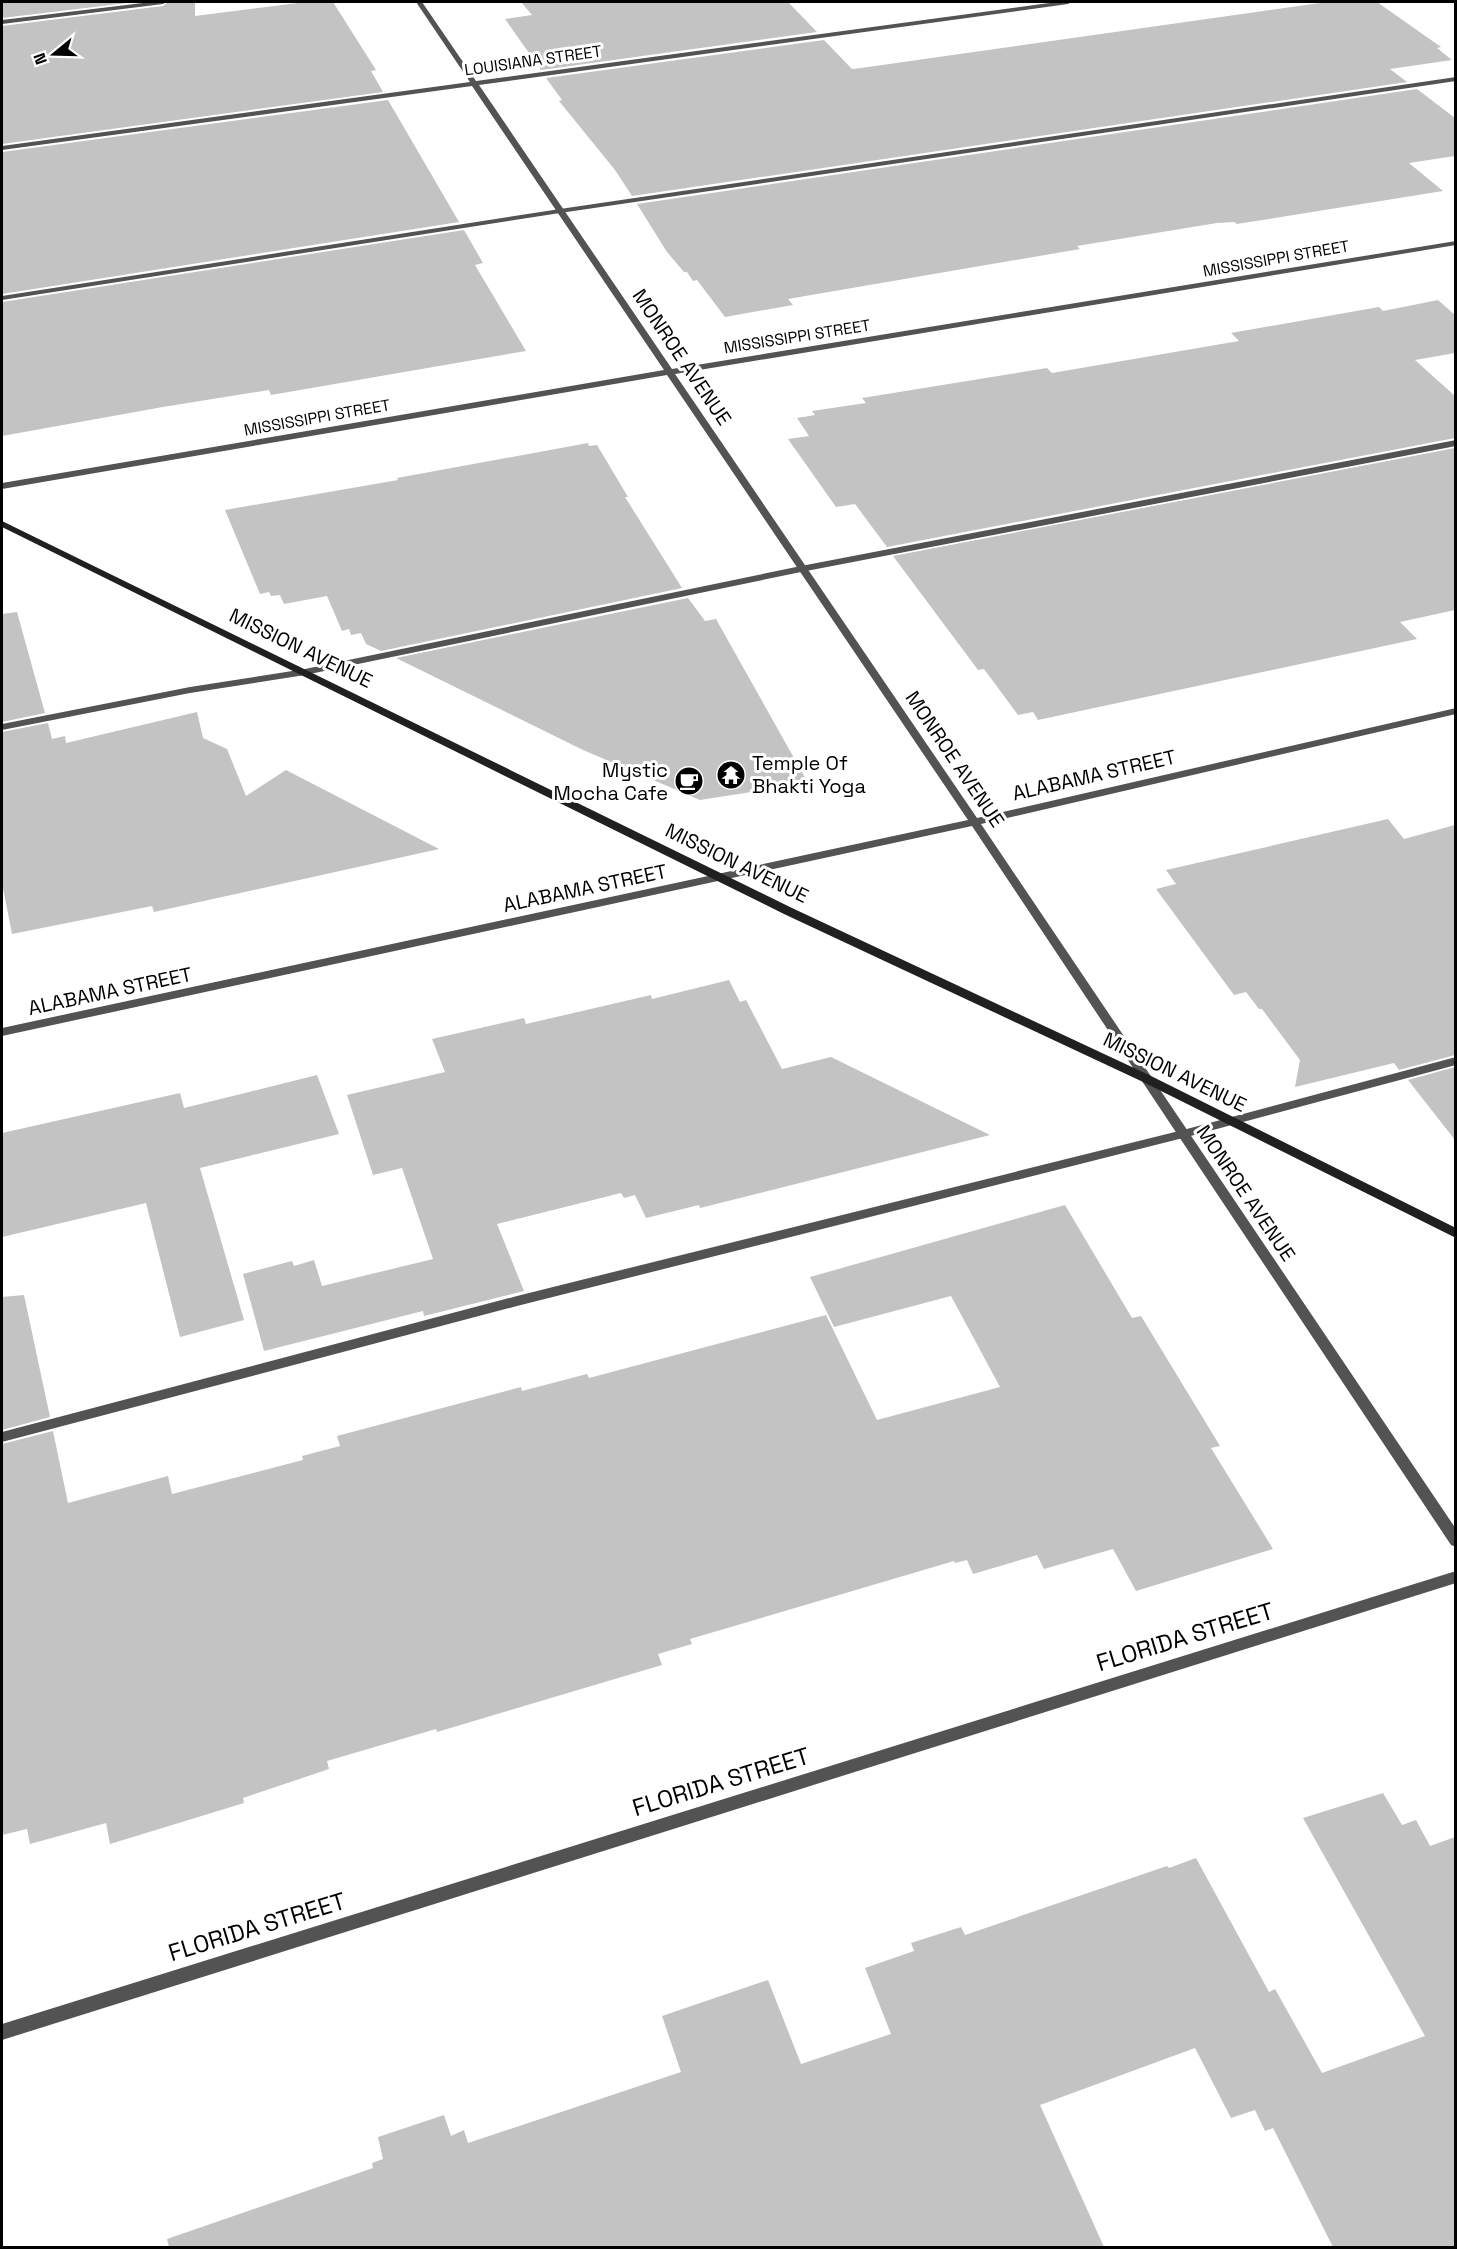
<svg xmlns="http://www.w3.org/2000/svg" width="1457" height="2249" viewBox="0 0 1457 2249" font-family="'Space Grotesk',sans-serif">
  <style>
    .building { fill: #c3c3c3 }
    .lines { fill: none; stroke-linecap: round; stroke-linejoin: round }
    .service { fill: #535353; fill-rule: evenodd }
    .minor { fill: #535353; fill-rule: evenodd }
    .secondary { fill: #202020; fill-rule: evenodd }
    .labels { text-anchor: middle; stroke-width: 6; stroke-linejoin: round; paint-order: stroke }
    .far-street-label { font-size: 16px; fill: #000; stroke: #fff }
    .street-label { font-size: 20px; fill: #000; stroke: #fff }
    .poi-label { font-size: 20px; fill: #000; stroke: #fff; text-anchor: start }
    .near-street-label { font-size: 24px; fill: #000; stroke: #fff }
  </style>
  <rect width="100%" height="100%" fill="#fff"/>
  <path class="building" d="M2,2H136L2,18Z
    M168,2H195V16L306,2H333L376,70L371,71L383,92L2,144V26L163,6Z
    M521,2H788L817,32L541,70L505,19L532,15Z
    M1327,2H1377L1441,47L1437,48L1452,60L1390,69L1407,82L632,196L615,170L559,101L562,100L546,78L824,40L852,69L861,68Z
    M1417,89L1455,118V156L1409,163L1443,191L1237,224L1234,222L1217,223L1077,246L1080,249L788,299L793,305L725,317L697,280L693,281L687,272H684L667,252L637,204Z
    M388,100L459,222L2,294V152Z
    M464,230L483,263L475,265L526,351L271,395L269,390L163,407L2,436V302Z
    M1438,300L1455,315V353L1415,360L1455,396V438L887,547L855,504L836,507L788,439L809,436L797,418L815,415L812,411L866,403L862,398L1047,368L1052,373L1239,341L1231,333L1379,307L1383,311Z
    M588,443L589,446L597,445L628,497H625L682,588L381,651L366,644L361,633L351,635L349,629L342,631L327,596L284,604L280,595L271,596L269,592L260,594L225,510L398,480L397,478Z
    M1455,448V610L1400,622L1417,639L1038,720L1033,712L1018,715L984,669L978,670L893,556Z
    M688,598L705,621L716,619L808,783L700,800L583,750L396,658Z
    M17,612L45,713L2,722V614Z
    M197,712L203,738L227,749L246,796L286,770L439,849L154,912L152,906L12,934L2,883V732L48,723L52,739L65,736L66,743Z
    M1388,819L1404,839L1455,825V1055L1399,1070L1394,1063L1295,1087L1300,1060L1262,1009H1259L1246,992L1234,995L1156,889L1176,884L1166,870Z
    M729,980L740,1002L746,1000L782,1069L831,1057L990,1135L700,1208L699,1205L646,1218L635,1195L624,1198L621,1193L497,1224L524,1291L424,1316L423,1311L264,1351L243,1274L292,1261L294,1266L314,1260L322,1286L433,1259L402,1168L373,1175L347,1095L445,1072L432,1039L524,1018L526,1024L651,995L652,999Z
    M1455,1067V1140L1408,1080Z
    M317,1075L339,1134L200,1168L244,1320L180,1337L146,1203L2,1237V1133L180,1093L184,1108Z
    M1065,1205L1132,1318L1141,1316L1220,1446L1211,1448L1273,1549L1136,1591L1113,1549L1044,1569L1037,1555L973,1574L967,1560L955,1563L954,1561L690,1639L692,1644L658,1654L662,1665L437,1732L436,1729L327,1761L329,1769L243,1798L244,1803L110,1844L106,1823L30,1844L27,1829L2,1835V1444L53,1431L68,1503L168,1476L172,1494L303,1460L302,1456L340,1446L337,1436L521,1387L522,1391L587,1374L589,1378L826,1315L877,1420L1000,1387L951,1296L834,1327L810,1277Z
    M24,1295L50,1417L2,1430V1297Z
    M1383,1793L1402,1825L1416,1820L1430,1846L1455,1837V2247H1333L1273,2128L1265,2131L1255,2110L1231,2118L1195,2048L1040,2105L1104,2247H169L167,2239L373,2168L372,2163L383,2159L378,2137L444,2115L451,2136L464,2130L468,2143L681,2072L662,2016L768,1980L801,2064L891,2034L865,1968L914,1951L911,1943L961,1927L965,1935L1167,1866L1169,1868L1196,1858L1269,1992L1275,1989L1322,2073L1425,2036L1303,1818Z"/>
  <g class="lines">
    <path class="service" d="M1456,77V81L560,213L2,300V296L560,209Z
      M1456,440V446L801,572L305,675L190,693L2,730V724L190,687L305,669L801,566Z
      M1456,1057V1065L1183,1138L517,1306L2,1442V1432L517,1296L1183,1130Z"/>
    <path class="minor" d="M151,2H166L163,4L2,24V20Z
      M416,2H422L476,81L1057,2H1071L1068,4L479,85L672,369L1456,241V245L675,374L977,818L1456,708V714L981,824L1456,1529V1547L1451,1545L972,826L2,1036V1028L968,820L667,375L2,489V483L664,370L472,86L2,150V146L470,82Z
      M1456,1571V1583L2,2040V2024Z"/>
    <path class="secondary" d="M2,521L792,908L1149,1075L1456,1228V1238L1141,1081L784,914L2,527Z"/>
  </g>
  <defs>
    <g id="temple-disc" transform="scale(1.5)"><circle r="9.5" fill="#000" stroke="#fff"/><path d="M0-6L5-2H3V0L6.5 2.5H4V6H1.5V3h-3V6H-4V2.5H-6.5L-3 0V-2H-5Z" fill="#fff"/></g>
    <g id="cafe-disc" transform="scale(1.5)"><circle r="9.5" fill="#000" stroke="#fff"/><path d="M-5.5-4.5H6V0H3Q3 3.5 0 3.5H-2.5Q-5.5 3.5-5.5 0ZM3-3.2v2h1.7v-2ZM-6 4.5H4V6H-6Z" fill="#fff"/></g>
  </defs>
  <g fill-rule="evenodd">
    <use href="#temple-disc" x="731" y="775"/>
    <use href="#cafe-disc" x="689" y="781"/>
  </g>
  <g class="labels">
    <g class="far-street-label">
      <text transform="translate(533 60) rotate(-8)" y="6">LOUISIANA STREET</text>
      <text transform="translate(1276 258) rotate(-10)" y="6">MISSISSIPPI STREET</text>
      <text transform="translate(797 336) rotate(-9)" y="6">MISSISSIPPI STREET</text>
      <text transform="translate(317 417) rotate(-10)" y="6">MISSISSIPPI STREET</text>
    </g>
    <g class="street-label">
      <text transform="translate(682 357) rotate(56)" y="7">MONROE AVENUE</text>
      <text transform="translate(301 648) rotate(26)" y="7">MISSION AVENUE</text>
      <text transform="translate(955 759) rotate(56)" y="7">MONROE AVENUE</text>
      <text transform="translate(1094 775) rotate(-13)" y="7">ALABAMA STREET</text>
      <text transform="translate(737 863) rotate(26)" y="7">MISSION AVENUE</text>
      <text transform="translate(585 888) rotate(-12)" y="7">ALABAMA STREET</text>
      <text transform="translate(110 991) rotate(-12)" y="7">ALABAMA STREET</text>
      <text transform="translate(1175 1072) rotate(26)" y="7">MISSION AVENUE</text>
      <text transform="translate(1246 1193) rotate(56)" y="7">MONROE AVENUE</text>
    </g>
    <g class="poi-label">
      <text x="752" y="770">Temple Of<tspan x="752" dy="23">Bhakti Yoga</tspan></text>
      <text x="668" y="777" text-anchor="end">Mystic<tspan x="668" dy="23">Mocha Cafe</tspan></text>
    </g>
    <g class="near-street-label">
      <text transform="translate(1185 1637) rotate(-17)" y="8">FLORIDA STREET</text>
      <text transform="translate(721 1782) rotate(-17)" y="8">FLORIDA STREET</text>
      <text transform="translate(257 1927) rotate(-17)" y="8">FLORIDA STREET</text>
    </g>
  </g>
  <rect width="1457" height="2249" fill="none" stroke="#000000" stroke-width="6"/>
  <g transform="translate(54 54) rotate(251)" stroke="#ffffff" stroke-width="4.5" paint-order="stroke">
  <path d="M0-4.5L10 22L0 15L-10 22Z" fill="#000000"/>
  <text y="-9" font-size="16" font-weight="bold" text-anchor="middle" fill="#000000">N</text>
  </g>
</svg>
